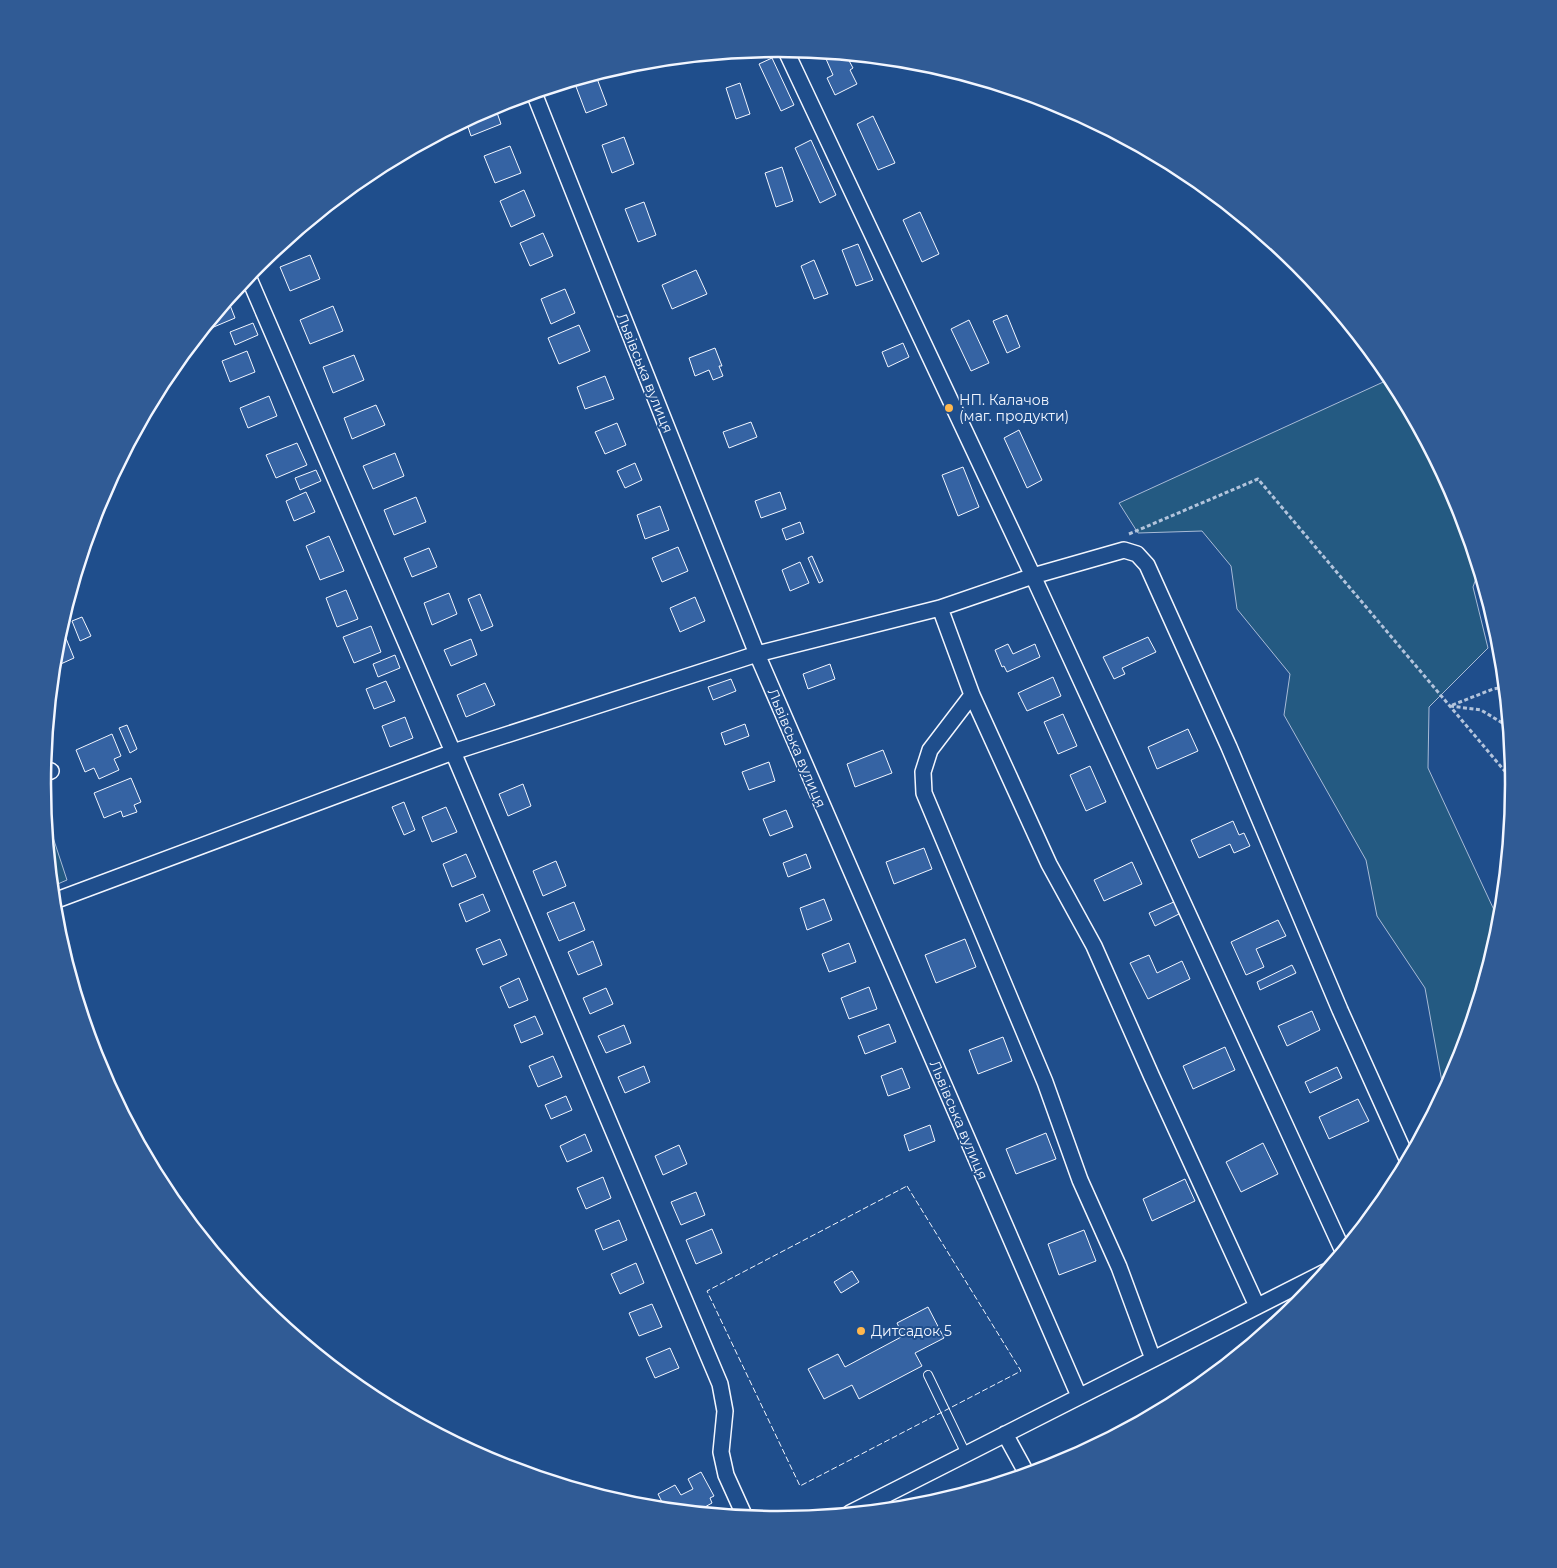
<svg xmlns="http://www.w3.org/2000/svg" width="1557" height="1568" viewBox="0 0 1557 1568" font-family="Montserrat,sans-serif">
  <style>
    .green { fill: #245a82; stroke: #a8bbd7 }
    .building { fill: #3563a3; stroke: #f2f6ff }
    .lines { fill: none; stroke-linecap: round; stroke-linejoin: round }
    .lane-casing { stroke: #f2f6ff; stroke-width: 10 }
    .street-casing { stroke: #f2f6ff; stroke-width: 18 }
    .path { stroke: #b3c4dc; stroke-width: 3; stroke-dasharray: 4 2.5; stroke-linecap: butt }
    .lane { stroke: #1f4e8c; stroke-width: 8 }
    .street { stroke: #1f4e8c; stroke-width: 15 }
    .fence { stroke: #f2f6ff; stroke-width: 1; stroke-dasharray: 6 2.5; stroke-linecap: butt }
    .poi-dot { fill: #ffb74d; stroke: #1f4e8c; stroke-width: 2 }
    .labels { text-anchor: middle; stroke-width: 4; stroke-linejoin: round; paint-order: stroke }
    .street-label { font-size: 14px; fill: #f2f6ff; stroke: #1f4e8c }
    .poi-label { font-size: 14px; fill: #f2f6ff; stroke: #1f4e8c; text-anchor: start }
    .rim { fill: none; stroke: #f2f6ff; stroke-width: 2.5 }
  </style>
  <rect width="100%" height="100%" fill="#1f4e8c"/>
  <path class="green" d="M1392,378L1459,503L1479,570L1473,587L1488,648L1429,707L1428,768L1501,925L1458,1066L1444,1093L1425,988L1377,916L1366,860L1284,715L1290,674L1237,609L1231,566L1202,531L1138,533L1119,503Z
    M45,813L67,880L53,886Z"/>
  <path class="building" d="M823,52L846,55L853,68L850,70L857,84L835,95L827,78L833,75Z
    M772,58L794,105L781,111L759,64Z
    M596,76L607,105L586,113L575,84Z
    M740,83L750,114L736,119L726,88Z
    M495,107L501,124L471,136L466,121Z
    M873,116L895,163L878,170L857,124Z
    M624,137L634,164L612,173L602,145Z
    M811,140L836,195L820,203L795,148Z
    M510,146L521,173L495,183L484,156Z
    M782,167L793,201L776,207L765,173Z
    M524,190L535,216L511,227L500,201Z
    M644,202L656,235L638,242L625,209Z
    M920,212L939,254L922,262L903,220Z
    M543,233L553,256L530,266L520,243Z
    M858,244L873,280L856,286L842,250Z
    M310,255L320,279L290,291L280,267Z
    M814,260L828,294L814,299L801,266Z
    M696,270L707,294L672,309L662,285Z
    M565,289L575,313L551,324L541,299Z
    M228,300L235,318L209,329L207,326Z
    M333,306L343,331L310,344L300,320Z
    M1007,315L1020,347L1007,353L993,321Z
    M969,320L989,363L971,371L951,329Z
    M253,323L258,335L235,345L230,332Z
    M579,325L590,351L559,364L548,338Z
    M903,343L909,357L888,367L882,352Z
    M715,348L722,366H719L723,376L713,380L709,370L695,376L689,358Z
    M247,351L255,372L230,382L222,361Z
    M354,355L364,380L333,393L323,367Z
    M605,376L614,399L585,409L577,387Z
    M269,396L277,416L248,428L240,408Z
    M376,405L385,425L352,439L344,418Z
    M751,422L757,437L729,448L723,432Z
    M617,423L626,445L605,454L595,432Z
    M1019,430L1042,480L1027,488L1004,438Z
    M297,443L307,465L276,478L266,455Z
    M395,453L404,476L373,489L363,466Z
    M635,463L642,480L625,488L617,471Z
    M963,467L979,507L958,516L942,475Z
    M316,470L321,481L300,490L295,478Z
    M306,492L315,512L294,521L286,501Z
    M780,492L786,509L761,518L755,501Z
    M416,497L426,522L394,535L384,510Z
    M660,506L669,530L645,539L637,515Z
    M800,522L804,533L786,540L782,529Z
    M329,536L344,571L320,580L306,546Z
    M678,547L688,571L662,582L652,558Z
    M429,548L437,567L412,577L404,558Z
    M812,556L823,581L819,583L808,558Z
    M800,562L809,583L790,591L782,570Z
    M346,590L358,619L337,627L326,598Z
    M449,593L457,614L432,625L424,603Z
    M480,594L493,626L481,631L468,599Z
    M695,597L705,621L680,632L670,608Z
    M82,617L91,636L80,641L72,621Z
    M61,626L74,658L54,667L57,640Z
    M371,626L381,652L354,663L343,637Z
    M1148,637L1156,652L1122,668L1125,674L1114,679L1103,657Z
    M471,639L477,655L451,666L444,650Z
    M1008,644L1013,654L1035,644L1040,657L1007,672L1004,666L1002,667L995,650Z
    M395,655L400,668L378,677L373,664Z
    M830,664L835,679L808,689L803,674Z
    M1053,677L1061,696L1027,711L1018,693Z
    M731,679L736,691L713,700L708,687Z
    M386,681L395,701L374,709L366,689Z
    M485,683L495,705L466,717L457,695Z
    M1063,714L1077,746L1058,754L1044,722Z
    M405,717L413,738L390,747L382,726Z
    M745,724L749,736L725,745L721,733Z
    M127,725L137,749L130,753L119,728Z
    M1188,729L1198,751L1157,769L1148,747Z
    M112,734L121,756L114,759L119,770L99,779L94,768L85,772L76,750Z
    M883,750L892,773L855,787L847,764Z
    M769,762L775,781L749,790L742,772Z
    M1090,766L1106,802L1086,811L1070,775Z
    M131,778L141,802L134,805L137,812L123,817L121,811L104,818L94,793Z
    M523,784L531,806L508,816L499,794Z
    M404,802L415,830L404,835L392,807Z
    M446,807L457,832L432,842L422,817Z
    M786,810L793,827L770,836L763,819Z
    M1233,821L1239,835L1244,833L1250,846L1234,853L1230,844L1199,858L1191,840Z
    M924,848L932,869L894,884L886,862Z
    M466,854L476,877L452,887L443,864Z
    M806,854L811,868L788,877L783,863Z
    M556,861L566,886L543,896L533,871Z
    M1132,862L1142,884L1104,901L1094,880Z
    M483,894L490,911L466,922L459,904Z
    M824,899L832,920L807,930L800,908Z
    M1176,901L1181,913L1155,926L1149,913Z
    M574,902L585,930L559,941L547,913Z
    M1278,920L1286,936L1256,949L1264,967L1246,975L1231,942Z
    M500,939L507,955L483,965L476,949Z
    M965,939L976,967L936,983L925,955Z
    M593,941L602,965L578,975L568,952Z
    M849,943L856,962L829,972L822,954Z
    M1149,955L1157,973L1182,961L1190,979L1148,999L1130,963Z
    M1292,965L1296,973L1260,990L1257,982Z
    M519,978L528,1000L509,1008L500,987Z
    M869,987L877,1009L849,1019L841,998Z
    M606,988L613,1004L590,1014L583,998Z
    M1312,1011L1320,1030L1287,1046L1278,1026Z
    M535,1016L543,1034L521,1043L514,1025Z
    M889,1024L896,1042L865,1054L858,1036Z
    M624,1025L631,1043L606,1053L598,1036Z
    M1003,1037L1012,1061L978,1074L969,1050Z
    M1225,1047L1235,1070L1193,1089L1183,1066Z
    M553,1056L562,1077L538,1087L529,1066Z
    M644,1066L650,1082L625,1093L618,1077Z
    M1337,1067L1342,1078L1310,1093L1305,1082Z
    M902,1068L910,1088L888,1096L881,1076Z
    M566,1096L572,1110L551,1119L545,1105Z
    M1358,1099L1369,1121L1329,1139L1319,1117Z
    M930,1125L935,1141L909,1151L904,1135Z
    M1046,1133L1056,1159L1016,1174L1006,1149Z
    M585,1134L592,1151L567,1162L560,1146Z
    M1263,1143L1278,1174L1241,1192L1226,1162Z
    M679,1145L687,1164L663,1175L655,1156Z
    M603,1177L611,1198L586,1209L577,1188Z
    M1185,1179L1195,1201L1152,1221L1143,1199Z
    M696,1192L705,1215L681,1225L671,1202Z
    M619,1220L627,1240L603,1250L595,1230Z
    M712,1229L722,1253L696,1264L686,1240Z
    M1084,1230L1096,1261L1059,1275L1048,1244Z
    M636,1263L644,1283L620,1294L611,1274Z
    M852,1271L859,1282L841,1293L834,1282Z
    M652,1304L662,1327L639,1336L629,1313Z
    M928,1307L944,1338L915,1353L922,1366L859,1399L852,1385L824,1399L808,1369L838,1354L845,1367L903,1336L897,1323Z
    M670,1348L679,1368L655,1378L646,1358Z
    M701,1472L714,1496L710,1498L712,1503L696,1512L656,1508L655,1506L662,1502L658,1494L675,1485L681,1495L693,1489L688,1479Z"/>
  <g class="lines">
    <g class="lane-casing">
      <path id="lane" d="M928,1375L966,1454"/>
    </g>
    <g class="street-casing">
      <path id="street" d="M785,49L1033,576L1343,1251
        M534,93L757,654L1079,1396
        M248,276L453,752L720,1384L725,1411L721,1452L726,1475L745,1517
        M940,608L972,695L1049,864L1094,946L1152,1077L1257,1306
        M972,695L930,750L923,772L924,793L1045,1082L1080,1180L1119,1267L1153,1359
        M44,773L51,771
        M54,901L453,752L757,654L940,608L1033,576L1124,550L1137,554L1147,565L1229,747L1340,1010L1408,1161
        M1005,1434L1027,1474
        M850,1513L1325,1272"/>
    </g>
    <path class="path" d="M1129,534L1258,479L1514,782
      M1505,687L1493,689L1450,706L1481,710L1509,727"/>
    <use href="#lane" class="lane"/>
    <use href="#street" class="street"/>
    <path class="fence" d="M907,1186L1021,1371L800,1486L707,1291Z"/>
  </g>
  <g class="poi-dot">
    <circle cx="949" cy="408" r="5"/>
    <circle cx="861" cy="1331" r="5"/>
  </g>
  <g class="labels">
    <g class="street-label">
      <text transform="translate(645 373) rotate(68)" y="5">Львівська вулиця</text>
      <text transform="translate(797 748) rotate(67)" y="5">Львівська вулиця</text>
      <text transform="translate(959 1120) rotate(67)" y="5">Львівська вулиця</text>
    </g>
    <g class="poi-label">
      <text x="959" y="405">НП. Калачов<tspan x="959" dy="16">(маг. продукти)</tspan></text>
      <text x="871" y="1336">Дитсадок 5</text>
    </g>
  </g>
  <path d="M0 0H1557V1568H0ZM51 784a727 727 0 1 1 1454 0a727 727 0 1 1-1454 0Z" fill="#305b95" fill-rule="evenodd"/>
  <path class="rim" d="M51 784a727 727 0 1 1 1454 0a727 727 0 1 1-1454 0Z"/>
</svg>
